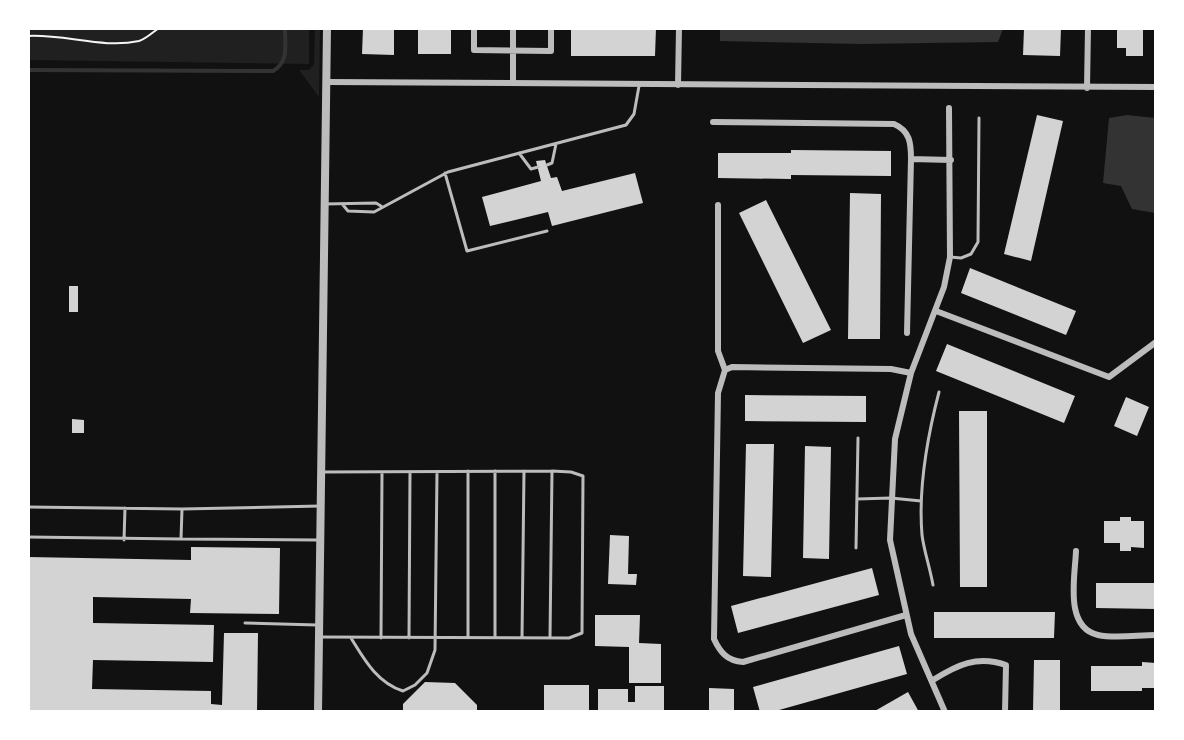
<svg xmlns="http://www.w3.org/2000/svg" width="1184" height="740" viewBox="0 0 1184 740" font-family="Jost,sans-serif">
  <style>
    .green { fill: #202020 }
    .water { fill: #333 }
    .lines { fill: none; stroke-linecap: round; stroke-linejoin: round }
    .stream { stroke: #333; stroke-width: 4 }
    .building { fill: #d3d3d3 }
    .path { stroke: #f5f5f5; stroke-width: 2 }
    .service { stroke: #bcbcbc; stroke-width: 3 }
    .minor { stroke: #bcbcbc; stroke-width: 6 }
    .tertiary { stroke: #bcbcbc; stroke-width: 8 }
  </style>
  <rect width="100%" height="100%" fill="#111"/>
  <path class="green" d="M29,29H309V64L29,60Z
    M315,29H320L319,97L299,70H309L314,64Z"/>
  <path class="water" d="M720,29L1003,28V29L998,42L861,44L720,41Z
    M1127,115L1155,118V213L1132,209L1121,186L1103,183L1109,118Z"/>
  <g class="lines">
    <path class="stream" d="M28,70L273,71C289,62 285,46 285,28"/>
  </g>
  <path class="building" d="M363,28H394V55L362,54Z
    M418,28H451V54H418Z
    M571,28H656L655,56H571Z
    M1043,28H1061L1060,56L1023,55L1024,29Z
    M1117,28H1143V56H1126V48H1117Z
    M1037,115L1063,121L1031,261L1004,254Z
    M791,150L891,151V176L791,175V179L718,178V153H791Z
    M545,160L551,178L557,177L562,191L635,173L643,203L552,226L548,212L490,226L482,197L541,181L536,161Z
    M850,193L881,194L880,339H848Z
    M766,200L831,330L803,343L739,213Z
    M970,268L1076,311L1066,335L961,293Z
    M69,286H78V312H69Z
    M947,344L1075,396L1064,423L936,371Z
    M745,395L866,396V422L745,421Z
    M1126,397L1149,407L1137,436L1114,426Z
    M959,411H987V587H960Z
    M72,419L84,420V433H72Z
    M746,444H774L771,577L743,576Z
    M805,446L831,447L829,559L803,558Z
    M1120,517H1131V521H1144V548L1131,547V551H1120V543H1104V521H1120Z
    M610,535L629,536L628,574H637L636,585L608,584Z
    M191,547L280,548L279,614L190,613L191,599L93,597V623L214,625L213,662L93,660L92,689L211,691V704L222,705L224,633H258L257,712H28V557L191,560Z
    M872,568L879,595L738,633L731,606Z
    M1096,583H1156V609L1096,608Z
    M934,612H1055L1054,638H934Z
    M595,615H640L639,643L661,644V683H629V647L595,646Z
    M899,646L907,674L772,712H760L753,687Z
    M1034,660H1060V712H1033Z
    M1142,662L1156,663V688H1142V691H1091V666H1142Z
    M425,682L455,683L477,705V712H403V704Z
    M544,685H589V712H544Z
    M635,686H664V712H598V689H628V702H635Z
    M709,688L734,689V712H709Z
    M908,692L919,712H873Z"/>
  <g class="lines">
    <path class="path" d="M28,36C65,34 103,49 139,41C146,39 153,32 159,28"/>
    <path class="service" d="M519,153L531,169L538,167
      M547,165L552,163L556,144
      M445,173L467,251L547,231
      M325,204L376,203L381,206
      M343,205L348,211L374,212L448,172L626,125L634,114L639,86
      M950,257L961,258L971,254L978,242L979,118
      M857,499L891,498L921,501
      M28,507L182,509
      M28,537L181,539
      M124,540L125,508
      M318,540L181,539L182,509L320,506
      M856,548L858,438
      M933,585C930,568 924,551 922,535C918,487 927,438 939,392
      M245,623L317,625
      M321,637L569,638L582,633L583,476L571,472L552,471L322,472
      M468,637V471
      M495,637V471
      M351,638C364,659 377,683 403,691L415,685L427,673L435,650L437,472
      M381,638L382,472
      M409,638L410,472
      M522,638L524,471
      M550,638L552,471"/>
    <path class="minor" d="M474,28V50L551,51V28
      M326,82L1156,87
      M513,83V28
      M678,85L679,28
      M1087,88L1088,28
      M713,122L894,124C910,131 911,143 911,159
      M718,205V351L725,370L718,393L714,639C720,652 727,661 743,662L906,615
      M936,311L1109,377L1156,342
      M907,333L911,159L951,160
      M725,370L732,367L891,369L911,373
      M1076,551C1075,577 1064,627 1098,635C1115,639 1138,635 1156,635
      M933,680C957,665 977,655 1006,665L1005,712
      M945,712L911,634L890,540L895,439L911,373L944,287L950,257L949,108"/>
    <path class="tertiary" d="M318,712L327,28"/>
  </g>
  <rect width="1184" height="740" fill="none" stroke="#ffffff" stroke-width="60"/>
</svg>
